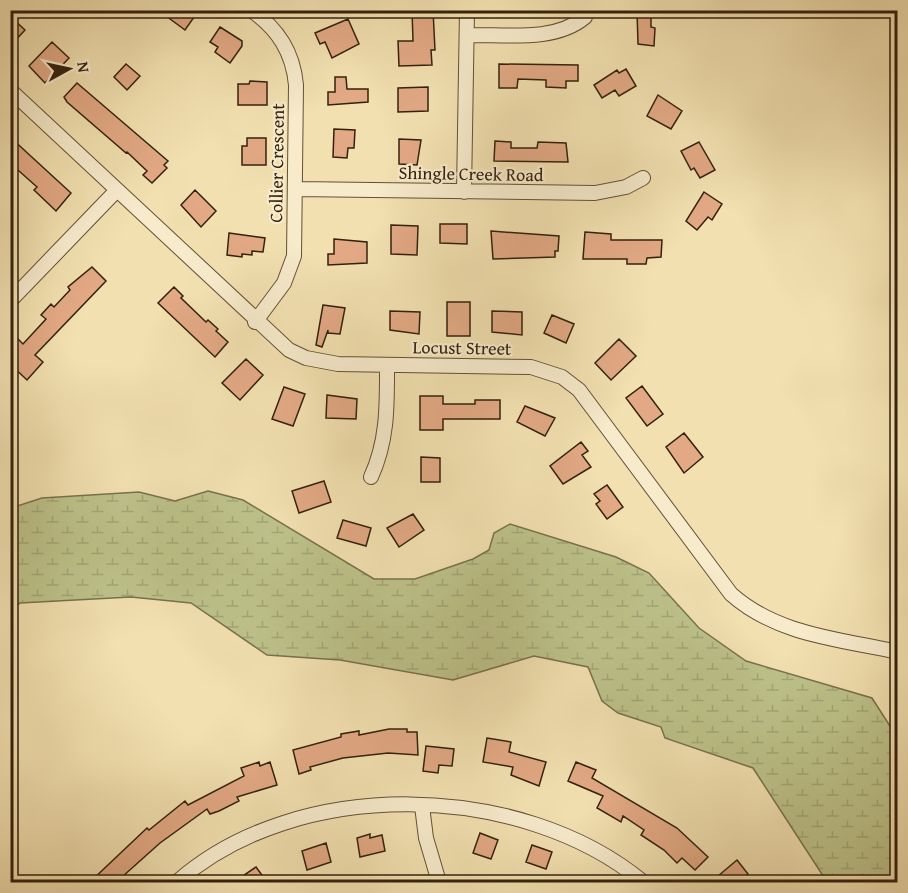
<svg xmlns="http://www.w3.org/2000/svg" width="908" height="893" viewBox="0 0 908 893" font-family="'Gentium Book Plus',serif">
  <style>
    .wetland { fill: url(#wetland-marsh); stroke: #78724c; stroke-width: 1.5 }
    .building { fill: #e2a984; stroke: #33210d; stroke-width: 1.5 }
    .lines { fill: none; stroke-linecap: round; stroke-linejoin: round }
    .minor-casing { stroke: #635136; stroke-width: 16 }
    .minor { stroke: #f7ebcc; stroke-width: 14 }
    .labels { text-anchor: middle; stroke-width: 4.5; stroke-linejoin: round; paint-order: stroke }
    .street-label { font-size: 18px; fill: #33210d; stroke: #f7ebcc }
  </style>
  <defs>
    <pattern id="wetland-marsh" width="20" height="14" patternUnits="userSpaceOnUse" patternTransform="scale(1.5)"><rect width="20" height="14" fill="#bdc28a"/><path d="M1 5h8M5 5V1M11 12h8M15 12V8" fill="none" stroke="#a3a676"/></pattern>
  </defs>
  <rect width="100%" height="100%" fill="#f2e0b0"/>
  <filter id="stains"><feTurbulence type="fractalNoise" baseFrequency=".00333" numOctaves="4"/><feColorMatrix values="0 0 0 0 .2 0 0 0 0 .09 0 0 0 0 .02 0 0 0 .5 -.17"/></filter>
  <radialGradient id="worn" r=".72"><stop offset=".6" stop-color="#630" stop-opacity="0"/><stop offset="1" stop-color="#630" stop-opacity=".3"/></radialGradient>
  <path class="wetland" d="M208,491L243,500L374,579H415L473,559L489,550L494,533L510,524L616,557L649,573L699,628L746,661L872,698L897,737V882H827L753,768L665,738L661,727L618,713L602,701L588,667L534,656L453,680L340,660L267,655L191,603L131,597L20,603L11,611V508L42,498L139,492L175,501Z"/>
  <path class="building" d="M158,10H199L185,30Z
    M412,10H433L435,50H431L432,65L399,66L398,41H413Z
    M637,11L651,13V27L655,28L654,46L638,44Z
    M10,16L25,30L10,46Z
    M348,19L359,44L332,58L325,42L320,44L315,33Z
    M220,27L242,41V46L230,63L215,52L218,47L210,42Z
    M52,42L69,58L45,83L29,66Z
    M126,64L140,76L127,90L114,77Z
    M499,64L578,65V81H566V88L546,87V80L518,79L517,88H499Z
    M626,69L636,86L619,96L615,90L602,98L594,85L617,70L619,73Z
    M335,77H346L347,89H368V102L328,105V92H335Z
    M250,81L267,82V105H238V84H249Z
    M77,83L168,161L164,165L167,168L152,183L143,175L147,171L127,152L126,153L67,102L64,97Z
    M428,87V111L398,112V88Z
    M658,95L682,111L671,129L647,116Z
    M334,129L355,130L354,148H348L347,158L333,157Z
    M10,137L71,193L56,211L34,190L37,187L10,163Z
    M247,138H266V165H242V146H247Z
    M399,139L421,140L417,165L399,164Z
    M495,141L511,142V148H537L538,142L566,143L568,162L494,161Z
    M699,142L715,170L700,178L694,168L691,170L681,151Z
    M195,190L216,211L201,227L181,205Z
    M704,192L722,204L712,220L708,217L697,230L686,221Z
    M440,224H467V244L440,243Z
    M391,225L418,226L417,255L391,254Z
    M491,231L559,236L558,251H555V257L493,259Z
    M585,232L611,234V240H662L661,257L647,258L646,264H627V259H583Z
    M229,233L265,238L263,252L252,251V255L242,254V257L227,255Z
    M334,239L367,242V263L328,265V254H334Z
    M92,267L106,281L35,355L43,362L27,380L10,364V346L18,339L23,344L46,319L41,315L51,304L54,307L70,290L68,287Z
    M174,287L183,296L181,298L206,322L208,320L218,329L216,331L228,342L215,357L158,303Z
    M447,302H470V336H447Z
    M323,305L345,308L340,334L328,333V330L322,347L316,345Z
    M390,311L420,312L419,334L390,330Z
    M492,311L522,312V335L492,332Z
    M552,315L574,324L566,343L544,333Z
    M619,339L636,356L611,380L595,363Z
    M246,359L263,375L240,400L222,383Z
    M642,386L663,414L647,426L626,398Z
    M284,387L305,394L293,426L272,419Z
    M327,395L357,399L356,419L326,418Z
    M420,396H443V404H475V400H500V419H443V430H420Z
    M525,406L555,418L545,436L517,422Z
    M684,433L703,457L684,473L666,447Z
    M581,442L588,451L582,455L591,467L563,484L550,466Z
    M421,457L440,458V482H421Z
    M324,481L331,502L299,513L292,491Z
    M607,485L623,507L607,519L596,504L600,501L594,494Z
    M413,514L424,530L399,547L387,528Z
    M343,520L371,528L366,546L337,538Z
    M389,729H407V732H417L418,755L388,753L343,758L310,767L311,770L299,774L293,750L341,737V734L359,731V735Z
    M487,738L511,742L509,752L546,762L539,786L511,775L513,767L483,762Z
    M426,746L454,749L452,766L439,765L438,773L423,771Z
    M259,762L260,766L270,762L277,785L237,797L239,801L219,811L210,814L207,809L160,843L122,877L127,882H90L147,828L149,830L185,801L188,805L244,776L241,768Z
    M576,762L596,770L592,778L677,828L708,857L695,870L682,858L677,863L664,850L641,835L644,830L623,816L621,822L597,808L603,796L568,781Z
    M480,833L498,840L491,859L473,853Z
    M370,834V838L382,835L385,851L360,857L357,838Z
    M326,843L331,862L307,870L302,851Z
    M532,845L552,852L546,869L526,862Z
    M737,860L748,874L745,877L750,882H711Z
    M256,867L267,882H234Z"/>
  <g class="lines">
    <g class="minor-casing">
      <path id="minor" d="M251,10C278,29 293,52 296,85L294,256L284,283L255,322
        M467,35C504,34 554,43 585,17
        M10,90L289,350L306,358L338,364L531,367L562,377L579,390L731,594C777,635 839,639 898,652
        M296,189L595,193L626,187L643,178
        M464,192L467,10
        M10,301L117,190
        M371,477C388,440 387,404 387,365
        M422,806L426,838L439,882
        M177,882C297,776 521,781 643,882"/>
    </g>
    <use href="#minor" class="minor"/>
  </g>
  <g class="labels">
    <g class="street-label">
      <text transform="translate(277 163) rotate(-89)" y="6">Collier Crescent</text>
      <text transform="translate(471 174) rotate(1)" y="6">Shingle Creek Road</text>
      <text transform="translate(462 348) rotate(1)" y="6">Locust Street</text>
    </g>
  </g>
  <rect width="908" height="893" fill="none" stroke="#f2e0b0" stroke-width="36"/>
  <rect x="12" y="12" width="884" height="869" fill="none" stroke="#33210d" stroke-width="3"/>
  <rect x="18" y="18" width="872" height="857" fill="none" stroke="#33210d" stroke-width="1.5"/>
  <g transform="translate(69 69) rotate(82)" stroke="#f7ebcc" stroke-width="4.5" paint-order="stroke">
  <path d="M0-4.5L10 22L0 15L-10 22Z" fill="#33210d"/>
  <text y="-9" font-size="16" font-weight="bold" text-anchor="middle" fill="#33210d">N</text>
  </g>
  <rect width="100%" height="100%" filter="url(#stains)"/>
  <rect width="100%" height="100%" fill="url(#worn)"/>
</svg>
